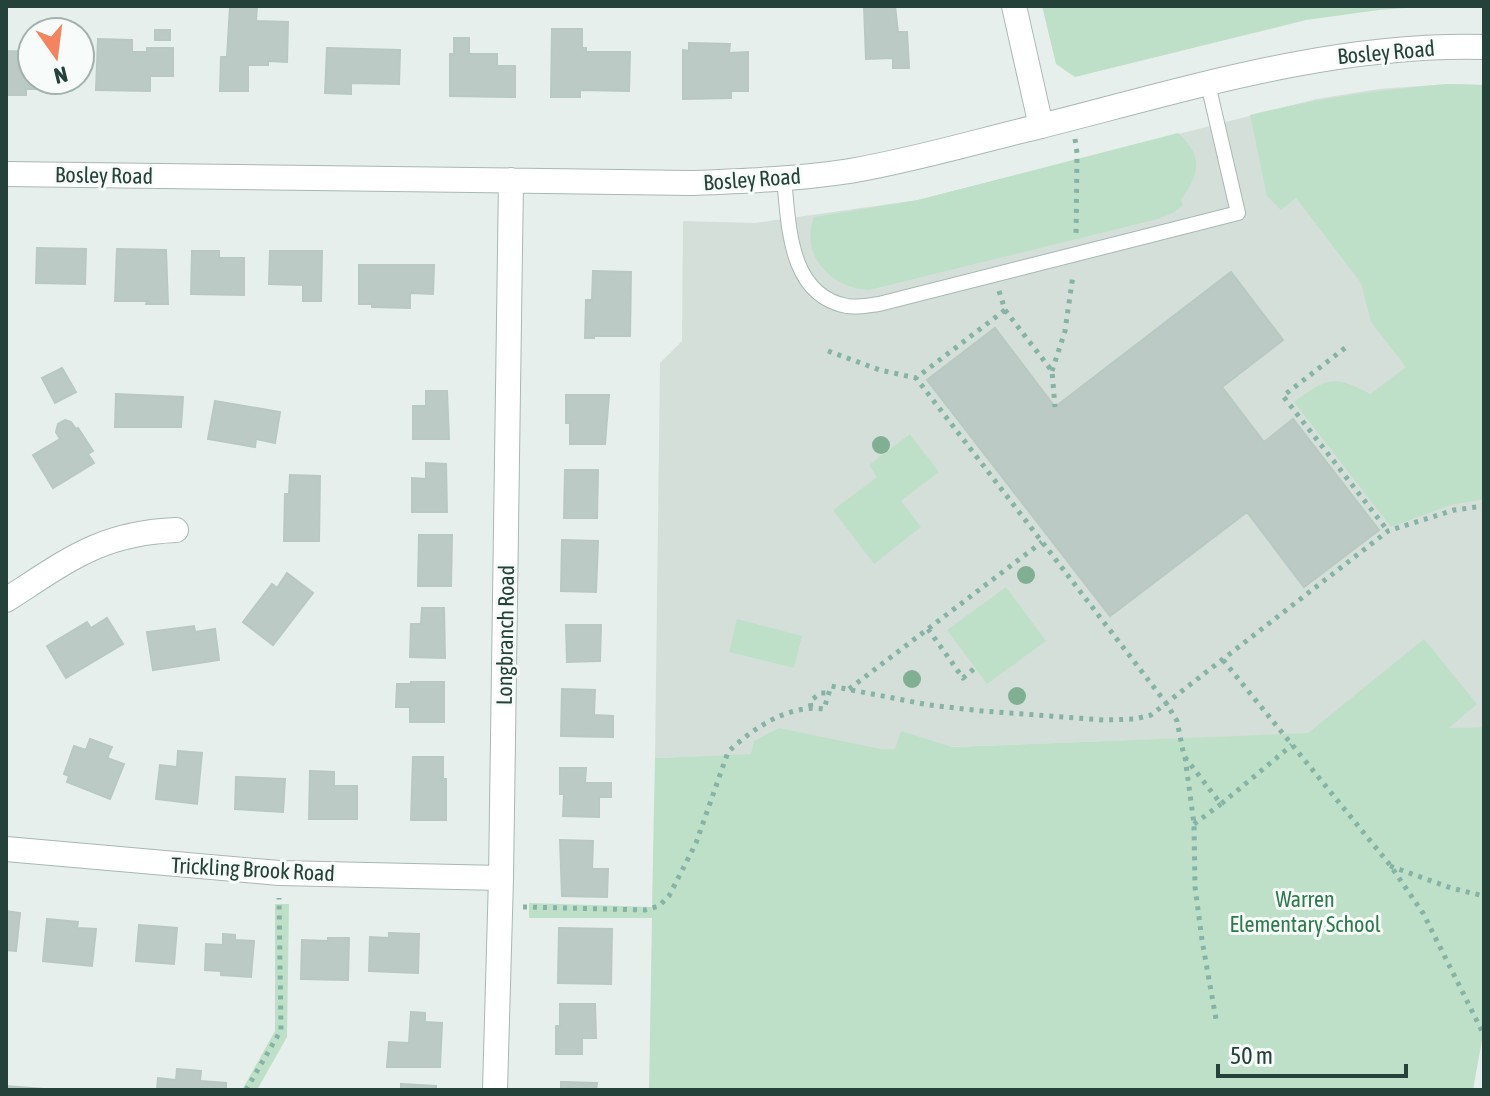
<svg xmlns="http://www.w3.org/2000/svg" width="1490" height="1096" viewBox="0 0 1490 1096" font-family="'Asap Condensed',sans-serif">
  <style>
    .built { fill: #d4dfda }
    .green { fill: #bfe0c8 }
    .building { fill: #bbcac4; stroke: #b8c9c2; stroke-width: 2 }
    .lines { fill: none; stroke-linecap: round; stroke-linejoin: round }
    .service-casing { stroke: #a8b8b2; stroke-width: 16 }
    .minor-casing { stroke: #a8b8b2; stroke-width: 26 }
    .tertiary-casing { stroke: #a8b8b2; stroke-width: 26 }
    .path { stroke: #86b3a5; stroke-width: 5; stroke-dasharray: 4 6; stroke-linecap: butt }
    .service { stroke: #fff; stroke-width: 14 }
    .minor { stroke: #fff; stroke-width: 24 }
    .tertiary { stroke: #fff; stroke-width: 24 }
    .tree { fill: #80af93 }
    .labels { text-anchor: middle; stroke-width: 6; stroke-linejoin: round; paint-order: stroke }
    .street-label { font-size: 22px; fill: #24423a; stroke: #f7fbf9 }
    .park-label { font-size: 22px; fill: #2d7a4b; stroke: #f7fbf9 }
  </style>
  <rect width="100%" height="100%" fill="#e6efeb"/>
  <path class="built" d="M1448,84L1484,85V727L655,758L660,363L682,341L683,221L755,223L918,200L1316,99L1379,89Z"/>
  <path class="green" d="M1042,6H1432L1379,10L1306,20L1075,77L1056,64Z
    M1448,84L1484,85V499L1451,505L1391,527L1294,402C1326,378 1334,374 1370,394L1406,367L1371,322L1361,283L1296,198L1281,210L1267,196L1250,115C1319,98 1377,90 1448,84Z
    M1178,133C1204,157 1200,173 1181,200L1183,205L1175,212L1158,219L869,290C831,288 799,255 814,217L918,200Z
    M910,434L939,472L901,501L921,527L874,564L833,510L877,477L869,465Z
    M1006,587L1046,641L987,684L947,630Z
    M737,619L802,636L794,668L729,652Z
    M1424,639L1477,704L1449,728L1484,727V1029L1473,1090H649L652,918H529V903L652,907L655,758L751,754L754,741L779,728L881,749H895L901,731L952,747L1308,733Z
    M275,904H289L287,1037L257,1090H242L275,1031Z"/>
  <path class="building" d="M230,6H257L256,21L288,22L287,62L268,61V65H248V91H220L221,57H227Z
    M864,6H895L898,32H907L909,68H893V58L866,59Z
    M6,28L7,51L32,52V80H50V89H26V95H6Z
    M552,29H582V48H586V52H630L629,91L580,90V97H551Z
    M155,30H170V40H155Z
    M454,38H469V54H497V66H515V97L450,96V54H454Z
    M98,39L132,40V52H147V48H173V76H150V91L96,90Z
    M689,43L730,44L729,53L748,52V91H731V98L683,99V50L689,51Z
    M327,48L400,50L399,84L351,83V94L325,93Z
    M37,248L86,249L85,284L36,283Z
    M117,249L166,250L168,304H146L147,301H115Z
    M192,251H219V258H244V295L191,294Z
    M270,251H322L321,301H303V285L269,284Z
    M359,265H434L433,294L410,293V308L372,307V304H359Z
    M593,271L631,272L630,336H594V338H585L586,300H592Z
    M1231,272L1283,340L1222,387L1264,442L1293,419L1379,530L1304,587L1247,512L1110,616L927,380L995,328L1055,407Z
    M62,368L76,392L55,403L42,378Z
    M426,391H447L449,439H413V406H426Z
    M116,394L183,397L181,427H115Z
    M566,395H609L605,444H570V423H566Z
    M215,401L280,412L275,443L256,439L255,447L208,439Z
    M65,420L71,422L76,429L78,428L93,451L88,454L94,463L53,488L33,455L60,439L56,432L58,424Z
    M426,463L446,464L447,512H412V478L426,479Z
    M565,470H598L597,518H564Z
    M290,475L320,476L319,541H284L285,494H289Z
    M419,535H452L451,586H418Z
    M562,540L598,541L596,592L561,591Z
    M287,573L313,593L273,645L243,622L272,584L277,588Z
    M422,608H444L445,658L410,657L411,624H421Z
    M107,618L123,644L66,678L47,646L87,622L91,628Z
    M566,625H601L600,661L567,662Z
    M194,626L195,632L215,629L219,660L153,670L147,632Z
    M411,682H444V722H410V707H396L397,684H411Z
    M562,689L595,690L594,715L613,716V737L561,736Z
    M90,739L112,747L107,758L124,764L110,799L67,782L69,776L64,774L74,746L86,750Z
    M178,751L202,753L197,804L156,799L160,765L177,767Z
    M413,757H443V779H446V820H411Z
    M560,768H586L585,783H611V797H599V817L563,816L564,794H560Z
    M310,771L334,772V786H357V819H309Z
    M236,777L285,779L283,812L235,809Z
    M560,840L593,841L592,869H608L607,897L562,896Z
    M6,911L20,913L16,951L6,950Z
    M47,919L78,922L77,928L96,929L92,966L43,961Z
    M139,925L177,928L174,964L136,961Z
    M559,928L612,929L611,984L558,983Z
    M389,933L419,934L418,973L369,971L370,937L389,938Z
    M223,934L235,935V940L254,941L251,977L221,975V971L205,970L206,944L223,945Z
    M328,938H349L348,980L301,979L302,940L328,941Z
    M560,1004H595L596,1038H582V1054H556V1026H560Z
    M411,1012L425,1013V1022L442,1023L440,1067H387L389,1042L409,1043Z
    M177,1069L201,1071L200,1081L226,1083V1090H157L158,1078L176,1080Z
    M561,1082L597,1083L596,1090H561Z
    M401,1084L436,1086V1090H401Z
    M6,1086L43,1089V1090H6Z"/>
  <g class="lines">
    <g class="service-casing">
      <path id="service" d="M784,179C789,224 788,295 847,306C856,308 869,305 879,304L1238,213L1208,84"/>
    </g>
    <g class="minor-casing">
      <path id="minor" d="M6,174L692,183C745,181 798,179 850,171C915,160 978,141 1041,126
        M6,600C67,561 100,533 176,530
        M6,849L279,873L501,878
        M495,1090L501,878L511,180"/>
    </g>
    <g class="tertiary-casing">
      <path id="tertiary" d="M1014,6L1041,126C1187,89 1333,43 1484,47"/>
    </g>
    <path class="path" d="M1075,139L1077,153L1076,237
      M999,291L1005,310L916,378L1166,703L1177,721L1184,756L1221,804L1292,745
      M1005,310L1052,371L1055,407
      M1345,348L1283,396L1388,531
      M828,351L880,370L916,378
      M1052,371L1065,331L1073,275
      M928,629L963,678L975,668
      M1223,660L1390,865L1423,913L1484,1035
      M849,689L1042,542
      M811,707L810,701L821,693H829
      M1185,757L1194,824L1195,887L1202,940L1216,1019
      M1194,824L1221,804
      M1390,866L1451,888L1484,896
      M523,907L645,910L659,906L669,896L696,843L728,752C753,728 789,704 824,709L831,686L929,705L982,711L1104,720L1135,719L1151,715L1388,531L1454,510L1484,506
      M246,1090L281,1030L279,898"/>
    <use href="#service" class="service"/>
    <use href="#minor" class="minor"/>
    <use href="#tertiary" class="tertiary"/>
  </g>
  <g class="tree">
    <circle cx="881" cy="445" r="9"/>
    <circle cx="1026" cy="575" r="9"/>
    <circle cx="912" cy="679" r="9"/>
    <circle cx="1017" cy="696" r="9"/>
  </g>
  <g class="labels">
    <g class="street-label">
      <text transform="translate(1386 52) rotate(-5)" y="8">Bosley Road</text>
      <text transform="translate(104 175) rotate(1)" y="8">Bosley Road</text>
      <text transform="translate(752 179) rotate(-4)" y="8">Bosley Road</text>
      <text transform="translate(505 635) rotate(-89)" y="8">Longbranch Road</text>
      <text transform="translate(253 869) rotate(3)" y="8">Trickling Brook Road</text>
    </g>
    <g class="park-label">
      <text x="1305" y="907">Warren<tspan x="1305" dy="25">Elementary School</tspan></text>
    </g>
  </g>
  <rect width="1490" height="1096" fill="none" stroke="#24423a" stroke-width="16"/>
  <g transform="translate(56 56) rotate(166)"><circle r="38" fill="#f7fbf9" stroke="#a3b1ad" stroke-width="2"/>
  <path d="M0-6L14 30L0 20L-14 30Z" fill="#f4845f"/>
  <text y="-12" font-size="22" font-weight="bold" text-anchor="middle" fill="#24423a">N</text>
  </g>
  <path d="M1218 1064v12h188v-12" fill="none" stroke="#24423a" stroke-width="4"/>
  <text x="1230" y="1064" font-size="24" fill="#24423a" stroke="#f7fbf9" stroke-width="6" paint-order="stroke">50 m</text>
</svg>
